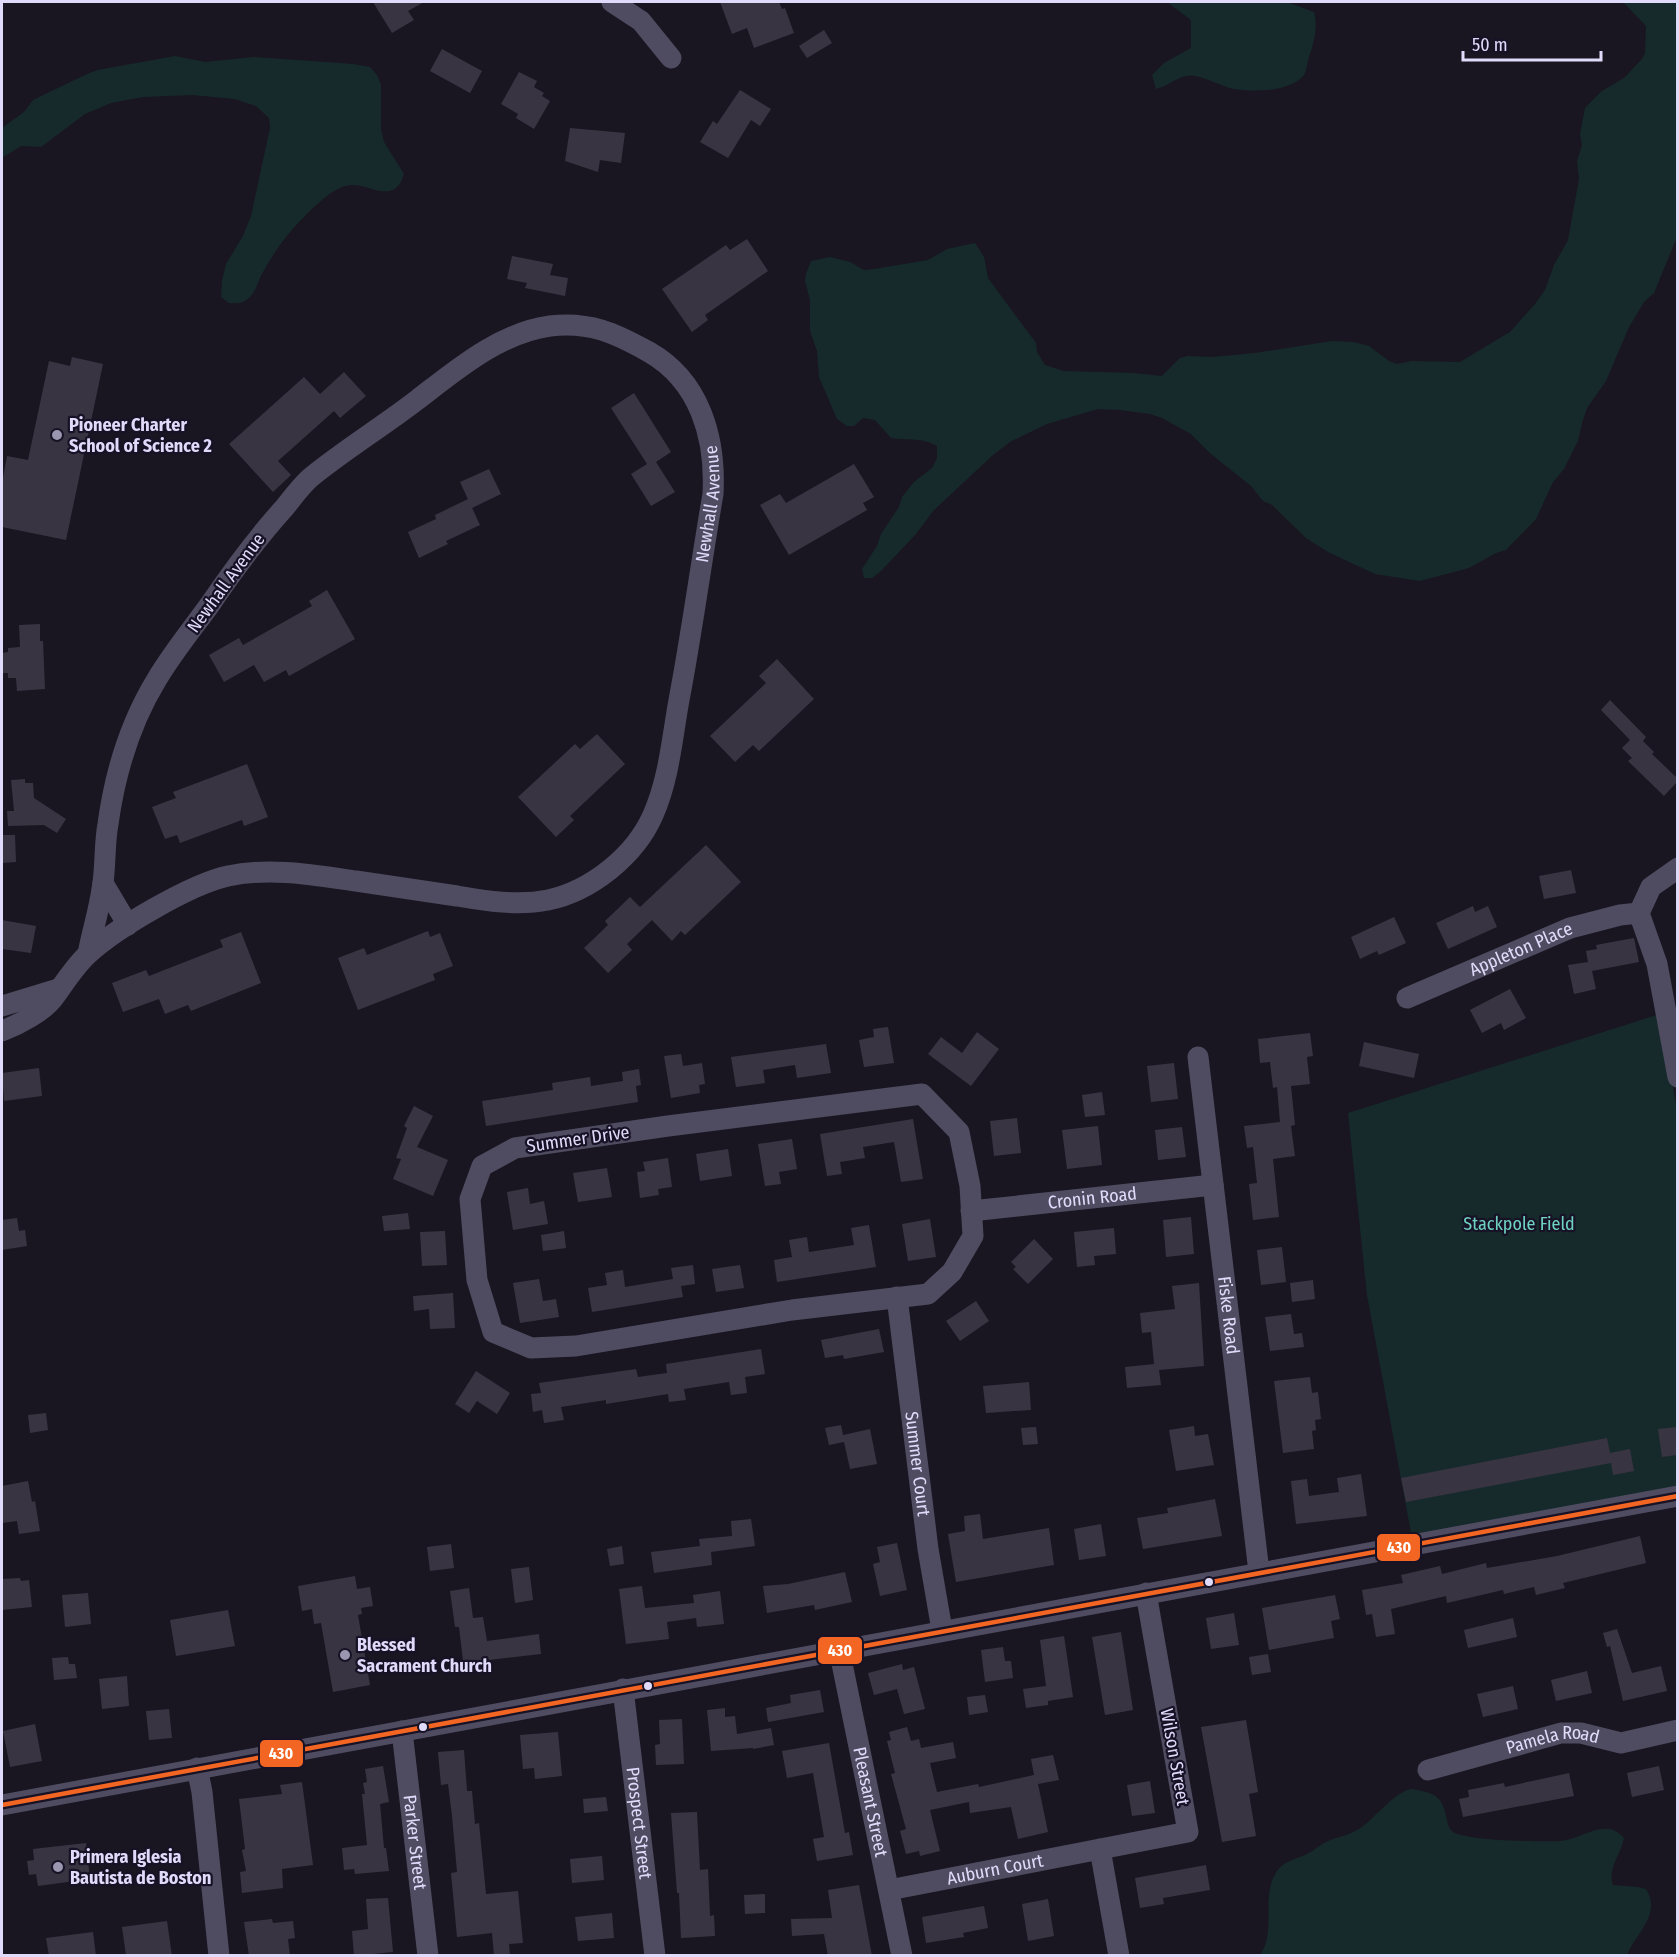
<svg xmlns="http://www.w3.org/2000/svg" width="1679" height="1957" viewBox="0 0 1679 1957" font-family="'Fira Sans Condensed',sans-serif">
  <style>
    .green { fill: #162a2c }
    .building { fill: #393442 }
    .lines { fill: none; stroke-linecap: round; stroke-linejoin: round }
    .minor { stroke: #4f4c61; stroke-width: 21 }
    .bus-1-casing { stroke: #171225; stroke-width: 9 }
    .bus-1 { stroke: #f26522; stroke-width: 4.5 }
    .poi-dot { fill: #9b96af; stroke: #171225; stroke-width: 2 }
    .bus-dot { fill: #e1dbfb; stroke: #171225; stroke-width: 2 }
    .labels { text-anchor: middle; stroke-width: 4.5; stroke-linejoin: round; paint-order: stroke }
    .poi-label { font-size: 18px; font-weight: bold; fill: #e1dbfb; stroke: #171225; text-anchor: start }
    .street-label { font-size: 18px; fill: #e1dbfb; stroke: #171225 }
    .park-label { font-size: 18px; fill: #6fd3c3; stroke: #171225 }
    .line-badge { stroke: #171225; stroke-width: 2 }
    .badge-label { font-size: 16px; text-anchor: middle; font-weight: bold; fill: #fff }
  </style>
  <rect width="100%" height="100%" fill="#191621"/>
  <path class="green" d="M1167,2H1287L1314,12C1318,26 1314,43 1309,57C1307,63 1307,70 1304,75C1291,92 1253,92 1234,89C1220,86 1208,78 1195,76C1180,73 1170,86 1156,89L1152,75L1164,63L1191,48V20Z
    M1623,2H1677V237L1654,293L1644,302L1629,327L1606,381L1587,408L1582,423L1578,441L1564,469L1553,482L1536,519L1506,550L1496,553L1469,568L1420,581L1375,574L1328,552L1306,538L1272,505L1263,501L1251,486L1211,454L1191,434L1162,418L1150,414L1120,410L1098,409L1047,424L1010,442L993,455L933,511L916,534L880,572L872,578H864L862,569L877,546L881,534L899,507L902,497L914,482L932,468L937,458V446C922,437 908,441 891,438L875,420L863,418L854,426H847L837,419L819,377L817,351L810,331V300L805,281L806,274L811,261L830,257L850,262L864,270L874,269L928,260L947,249L975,243L984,257L988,278L1036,343L1037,352L1045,365L1063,371L1134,373L1162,376L1180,358L1188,356L1212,357L1255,353L1332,341L1353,342L1369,346L1389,361L1397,364L1412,361L1460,362L1510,332L1535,304L1545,290L1554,265L1568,240L1579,179L1577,161L1582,145L1580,134L1585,108L1602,91L1624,78L1642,59L1645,53L1646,26Z
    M175,56L205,62L254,57L353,64L370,67L377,75L381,85V129L384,142L404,174C393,209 367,179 345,186C331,190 315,206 305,216C288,232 274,252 263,272C258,280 257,290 250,297C244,303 238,304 229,303L221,297L222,281L226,264L243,236L251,216L270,128L269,118L256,106L235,99L192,95L143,97L111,103L85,114L41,147L21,146L2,158V128L24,112L33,100L87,74L98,70Z
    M1660,1014L1678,1116L1677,1494L1412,1538L1367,1295L1348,1113Z
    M1413,1789C1437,1794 1442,1796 1447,1820C1448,1825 1449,1829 1453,1832C1467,1841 1540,1842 1560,1841C1582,1840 1605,1816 1624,1838C1621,1854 1607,1869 1613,1885L1637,1887L1646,1889C1662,1914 1636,1933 1627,1955H1260C1277,1932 1260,1896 1277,1871C1283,1862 1295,1859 1305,1855C1312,1852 1317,1847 1324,1843C1335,1837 1348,1836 1359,1829C1375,1819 1395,1790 1413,1789Z"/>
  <path class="building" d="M373,2H424L408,11L414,20L392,33Z
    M720,2H779L782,9L785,8L794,33L754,48L747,28L732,34Z
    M824,30L832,43L807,58L799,46Z
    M442,49L482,71L470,93L430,71Z
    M519,72L537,81L534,87L544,93L542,96L550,101L534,129L516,118L518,114L501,104Z
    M740,90L771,109L760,126L751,120L728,158L700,142L713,121L717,124Z
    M570,128L625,133L621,163L600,160L598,172L565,161Z
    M747,239L768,271L705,315L708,320L692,332L662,289L726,245L730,250Z
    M512,256L553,264L550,275L568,278L565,296L525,288L527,283L507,279Z
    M72,357L103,364L66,540L2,527V483L7,456L28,460L49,361L70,366Z
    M344,372L366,396L340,418L334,411L278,461L291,475L273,492L229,444L304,377L320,394Z
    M634,393L671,452L656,462L675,492L651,506L631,474L647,464L611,408Z
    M854,464L874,497L863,503L867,510L789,555L760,505L780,494L786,503Z
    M489,469L501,494L472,508L460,482Z
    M468,499L480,525L446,541L448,544L419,558L408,532L436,519L435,515Z
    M327,590L355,639L289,676L286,670L264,682L254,665L224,682L209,655L239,638L243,645L312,606L309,601Z
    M40,624V641H43L45,689L17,691L16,678H8V673H2V653L8,652V648L20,647L19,625Z
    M777,659L814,699L759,751L753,745L735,762L710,736L766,683L759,676Z
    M1610,700L1646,737L1643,741L1654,752L1652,754L1677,778V782L1664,796L1628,761L1632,758L1622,748L1630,740L1601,710Z
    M597,734L625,764L570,816L574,820L556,837L518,797L575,744L580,749Z
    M247,764L268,817L244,826L242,820L180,843L177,835L165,839L152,807L176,798L173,792Z
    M25,779V783H33L34,798L66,819L57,833L44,825L8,826L7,811H14L11,780Z
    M2,835H15L16,862L2,863Z
    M706,845L741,882L685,935L681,931L672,941L652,920L627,944L632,950L608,973L584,948L608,925L605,921L630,897L640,907Z
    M1571,870L1576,893L1544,899L1539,876Z
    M1473,906L1475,912L1488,906L1497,927L1448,949L1436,923Z
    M1394,917L1406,943L1379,955L1377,951L1360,959L1351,937Z
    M2,920L36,926L31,953L2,949Z
    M428,931L430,937L440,933L453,966L433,974L435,980L358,1010L338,958L364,948L367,955Z
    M241,932L261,983L191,1011L188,1005L165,1014L159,999L123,1012L112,983L146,970L149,976L223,947L220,940Z
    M1634,938L1639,962L1592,971L1596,989L1574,994L1568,965L1588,962L1586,951L1597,949L1596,945Z
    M1510,989L1526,1018L1504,1030L1501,1023L1482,1033L1470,1010Z
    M888,1027L894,1063L864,1067L859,1040L874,1037L873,1029Z
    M977,1032L999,1049L971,1086L928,1054L941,1037L962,1053Z
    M1310,1033L1313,1056L1307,1057L1310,1084L1291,1086L1295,1125L1291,1126L1295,1156L1273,1159L1279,1217L1253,1220L1249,1184L1257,1183L1253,1147L1247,1148L1244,1126L1280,1122L1277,1087L1273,1088L1270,1062L1260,1063L1258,1039Z
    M1364,1042L1419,1054L1414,1078L1359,1066Z
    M826,1044L831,1073L797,1078L795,1065L763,1070L765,1083L736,1087L731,1057Z
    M681,1054L683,1066L702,1063L705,1084L699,1085L700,1093L671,1098L664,1056Z
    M1174,1063L1178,1099L1151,1102L1147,1066Z
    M39,1068L42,1096L4,1101L2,1073Z
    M639,1069L641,1085L636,1086L638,1102L486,1126L482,1101L553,1090L552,1083L590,1077L591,1086L623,1081L622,1072Z
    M1102,1092L1105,1115L1085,1117L1082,1095Z
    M414,1106L433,1116L417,1147L448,1160L433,1196L393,1179L401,1159L396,1158L407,1128L404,1126Z
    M1017,1118L1021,1153L994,1156L990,1121Z
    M913,1119L923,1179L901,1182L894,1142L863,1147L865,1158L840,1162L842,1174L827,1176L820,1134Z
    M1098,1126L1102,1165L1067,1169L1062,1130Z
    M1182,1127L1186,1157L1158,1160L1155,1130Z
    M792,1139L797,1169L779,1172L781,1184L765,1186L758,1144Z
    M728,1149L732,1176L700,1181L696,1154Z
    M668,1158L672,1187L658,1189L659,1195L640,1198L637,1172L645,1171L643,1162Z
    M607,1168L612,1197L578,1202L573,1173Z
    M528,1188L530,1204L544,1201L548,1224L513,1230L507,1192Z
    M408,1213L410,1229L384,1231L382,1216Z
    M1191,1217L1194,1254L1166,1257L1163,1220Z
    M17,1218L19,1231L25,1230L27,1246L2,1250V1220Z
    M930,1219L936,1257L908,1261L902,1224Z
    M869,1225L876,1267L777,1282L774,1260L792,1257L789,1240L807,1237L809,1252L854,1245L851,1228Z
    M1114,1228L1116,1254L1094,1256L1095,1265L1077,1267L1074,1232Z
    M445,1231L447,1265L422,1266L420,1232Z
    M564,1231L566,1248L543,1251L541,1235Z
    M1034,1239L1053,1259L1028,1284L1013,1269L1016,1267L1011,1262Z
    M1282,1247L1286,1282L1261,1285L1257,1250Z
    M693,1265L695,1284L681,1286L683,1297L592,1312L588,1288L607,1285L605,1273L623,1270L625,1287L673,1279L671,1268Z
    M740,1265L744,1288L716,1292L712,1269Z
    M539,1279L543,1301L556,1299L559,1317L520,1323L513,1283Z
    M1313,1280L1315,1299L1292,1302L1290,1283Z
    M1199,1283L1204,1366L1159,1370L1161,1385L1127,1388L1125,1367L1154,1364L1151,1332L1142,1333L1140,1313L1175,1309L1172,1286Z
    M453,1293L455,1328L430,1329L429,1309L414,1311L413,1296Z
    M976,1301L989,1321L960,1341L946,1321Z
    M1291,1314L1294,1334L1302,1333L1304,1347L1270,1351L1265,1317Z
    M879,1329L884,1352L844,1359L843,1355L825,1358L821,1340Z
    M761,1349L765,1374L745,1377L747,1393L731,1395L729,1382L684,1389L686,1400L669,1402L668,1394L606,1404V1400L561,1407L564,1420L544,1423L542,1410L533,1412L531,1394L541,1393L539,1383L636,1369L638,1377L667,1373L666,1364Z
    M476,1371L510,1393L497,1414L477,1401L469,1413L455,1404Z
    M1310,1377L1312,1393L1318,1392L1321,1419L1315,1420L1316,1430L1312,1431L1314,1449L1283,1453L1274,1381Z
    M1029,1382L1031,1410L986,1413L983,1386Z
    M46,1413L48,1430L30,1433L28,1415Z
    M841,1425L843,1435L870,1429L877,1464L850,1469L844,1442L829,1445L825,1428Z
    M1194,1426L1195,1436L1208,1434L1214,1465L1176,1471L1169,1430Z
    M1036,1427L1038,1444L1023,1445L1021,1428Z
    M1677,1427V1455L1662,1457L1658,1429Z
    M1607,1438L1610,1453L1630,1449L1634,1471L1613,1475L1611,1463L1406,1502L1401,1478Z
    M1361,1474L1367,1516L1296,1524L1291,1481L1307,1479L1309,1496L1339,1492L1337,1478Z
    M28,1481L32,1502L35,1501L40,1531L19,1534L17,1521L2,1523V1486Z
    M1215,1499L1222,1536L1143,1549L1137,1518L1168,1513L1167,1508Z
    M980,1514L983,1539L1049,1528L1054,1565L956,1582L948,1534L965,1531L964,1516Z
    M751,1519L755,1546L711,1552L712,1565L654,1573L651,1552L700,1546L699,1539L732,1536L731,1521Z
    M1101,1524L1106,1556L1079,1560L1074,1529Z
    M1640,1536L1646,1563L1563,1583L1565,1588L1536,1595L1534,1587L1504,1594L1503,1590L1447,1603L1446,1596L1391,1609L1395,1634L1376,1637L1372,1614L1366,1615L1362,1590L1403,1583L1401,1575L1440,1566L1442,1574L1486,1563L1487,1568L1557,1556Z
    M897,1543L907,1590L880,1596L873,1564L880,1562L877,1547Z
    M451,1544L454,1568L430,1571L427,1547Z
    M622,1546L624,1564L610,1566L607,1549Z
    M529,1567L533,1600L515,1603L511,1569Z
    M845,1572L852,1602L815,1610L814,1605L767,1613L763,1586L788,1584Z
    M355,1576L357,1589L370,1587L373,1606L361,1608L362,1614L358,1615L370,1685L333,1692L321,1623L314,1624L312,1609L302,1611L298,1586Z
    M20,1578L21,1581L29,1580L32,1607L2,1610V1579Z
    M642,1586L645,1608L694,1603L693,1595L720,1591L724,1624L697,1627L696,1618L667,1622L669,1639L626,1644L619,1589Z
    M469,1588L473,1618L483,1617L487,1641L539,1634L541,1654L489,1660L490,1666L464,1669L459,1627H455L450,1591Z
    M88,1593L91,1624L65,1627L62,1595Z
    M1335,1595L1340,1619L1331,1621L1334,1638L1269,1650L1262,1608Z
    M228,1610L235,1646L176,1656L170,1620Z
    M1234,1613L1239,1645L1211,1649L1206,1618Z
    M1513,1618L1517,1637L1468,1648L1464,1630Z
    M1617,1629L1632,1673L1661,1666L1667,1691L1623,1701L1610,1646L1607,1647L1603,1633Z
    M1121,1632L1133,1710L1105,1715L1092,1637Z
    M1064,1636L1073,1697L1048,1701V1705L1026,1708L1023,1689L1046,1686L1040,1640Z
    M1003,1647L1005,1661H1011L1013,1678L985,1682L981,1650Z
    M1268,1654L1271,1672L1252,1675L1249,1657Z
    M68,1657L69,1664H75L77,1678L54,1680L52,1658Z
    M902,1664L903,1670L914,1667L925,1709L904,1714L897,1689L874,1695L868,1673Z
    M1587,1671L1592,1693L1556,1701L1551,1680Z
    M127,1676L129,1706L102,1709L99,1679Z
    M1513,1686L1518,1709L1483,1717L1477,1694Z
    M820,1690L824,1712L768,1722L766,1708L791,1703L790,1695Z
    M985,1695L988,1712L969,1715L967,1697Z
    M725,1708V1717L735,1716L737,1734L771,1728L774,1745L753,1749V1748L711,1751L707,1710Z
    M169,1709L172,1738L149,1740L146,1711Z
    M682,1719L684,1764L656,1765L655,1745L660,1744L659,1720Z
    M1246,1720L1258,1792L1249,1794L1256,1836L1222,1842L1201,1727Z
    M35,1724L42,1761L10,1767L3,1731Z
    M907,1727L911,1741L919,1739L921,1748L953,1742L956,1758L930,1763L937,1792L978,1784L979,1787L1034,1775L1031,1759L1053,1755L1059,1780L1038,1784L1048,1832L1018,1839L1011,1807L970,1813L969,1802L930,1810L940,1851L920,1856L919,1851L906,1854L900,1831L906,1829L891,1774L895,1773L887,1741L891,1740L889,1732Z
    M558,1732L562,1776L535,1779L534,1768L523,1769L520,1735Z
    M829,1743L845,1833L849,1832L853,1855L817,1861L813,1839L824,1837L813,1773L787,1778L782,1751Z
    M464,1750L467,1791H472L475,1824L479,1823L486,1894L518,1891L523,1943L509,1944L510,1956H494L492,1933L457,1937L451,1873L457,1872L452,1816L448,1784L441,1785L438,1752Z
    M383,1766L389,1802L380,1804L384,1848H386L389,1871L355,1874L354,1869L344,1870L342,1848L367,1845L362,1794H365L363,1783L367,1782L365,1769Z
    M1659,1766L1664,1790L1632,1797L1627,1773Z
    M1569,1773L1574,1796L1463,1817L1459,1799L1469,1797L1468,1790L1504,1783L1505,1787Z
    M1150,1781L1155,1813L1132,1816L1127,1785Z
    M302,1782L313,1865L282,1869L283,1888L242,1893L240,1872L246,1871L242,1850L245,1849L239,1799L282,1794L280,1785Z
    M606,1797L608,1811L584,1813L583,1799Z
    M697,1812L700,1870L708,1869L710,1916L714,1915L715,1936L681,1938L679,1893H677L671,1813Z
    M86,1843L90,1879L38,1886L36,1874L29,1875L27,1861L34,1860L33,1849Z
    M602,1856L604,1880L572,1883L570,1859Z
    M1206,1865L1210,1890L1163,1898L1164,1904L1140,1908L1135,1878Z
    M859,1885L872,1956H828L824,1934L792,1936L791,1919L832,1918L828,1890Z
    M765,1894V1913L745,1914L744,1895Z
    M388,1898L393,1952L354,1956L352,1931L368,1929L366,1899Z
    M1048,1899L1054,1936L1028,1941L1022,1904Z
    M984,1906L988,1928L963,1933L964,1937L926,1943L922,1917Z
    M612,1913L614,1938L578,1941L575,1917Z
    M272,1919L273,1923L293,1921L295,1938L288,1939L290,1956H249L244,1922Z
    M167,1921L172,1956H126L122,1927Z
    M93,1932L96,1956H49L46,1938Z"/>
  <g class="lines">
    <g class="minor">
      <path d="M612,2L641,21L671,58"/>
      <path d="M103,883L128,925"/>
      <path d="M1639,913L1657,964L1678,1077"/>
      <path d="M1639,913L1651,887L1678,868"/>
      <path id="s1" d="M1407,998L1570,928L1620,915L1639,913"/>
      <path d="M2,1006L58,989"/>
      <path id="s2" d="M2,1031C18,1025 45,1011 55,996C65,982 75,966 88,954C116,928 191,884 228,876C270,867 314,875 356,881C390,886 423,891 457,896C486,901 518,906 548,900C591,891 635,856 653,815C669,779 672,739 679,700C692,632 701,563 713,494C716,438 700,381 649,352C615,333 589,321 550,326C499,333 456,370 417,400C382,427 344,450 310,478C301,486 293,497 285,507C258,537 234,569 211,603C193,628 173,652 157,679C130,723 115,773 108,824C104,845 106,868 102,889C99,911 92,932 88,954"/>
      <path id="s3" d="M1198,1057L1259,1572"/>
      <path d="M922,1094L959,1132L970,1186L973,1236L952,1272L928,1294L792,1310L576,1346L531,1348L493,1332L477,1280L470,1199L482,1166L515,1148L668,1126Z"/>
      <path id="s4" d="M971,1211L1213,1185"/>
      <path id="s5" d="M897,1297L928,1549L942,1630"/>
      <path id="s6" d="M839,1649L902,1956"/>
      <path id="s7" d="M623,1689L655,1956"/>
      <path id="s8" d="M402,1731L428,1956"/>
      <path d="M197,1768L202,1792L219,1956"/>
      <path id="s9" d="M1428,1770L1561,1733H1581L1621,1743L1678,1730"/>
      <path d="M2,1805L1678,1496"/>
      <path d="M1100,1849L1119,1956"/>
      <path id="s10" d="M889,1890L1188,1832L1146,1593"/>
    </g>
    <g class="bus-1-casing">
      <path id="bus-1" d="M2,1805L1678,1496"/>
    </g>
    <use href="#bus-1" class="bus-1"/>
  </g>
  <g class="poi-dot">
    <circle cx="57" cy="435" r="6"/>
    <circle cx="345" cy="1655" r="6"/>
    <circle cx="58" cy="1867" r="6"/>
  </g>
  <g class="bus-dot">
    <circle cx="1209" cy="1582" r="5"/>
    <circle cx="648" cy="1686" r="5"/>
    <circle cx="423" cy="1727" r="5"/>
  </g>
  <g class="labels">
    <g class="poi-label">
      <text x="69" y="431">Pioneer Charter<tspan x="69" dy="21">School of Science 2</tspan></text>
      <text x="357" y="1651">Blessed<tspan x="357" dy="21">Sacrament Church</tspan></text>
      <text x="70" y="1863">Primera Iglesia<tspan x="70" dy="21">Bautista de Boston</tspan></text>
    </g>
    <g class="street-label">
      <text dy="6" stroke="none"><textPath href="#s2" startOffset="1058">Newhall Avenue</textPath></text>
      <text transform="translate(226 583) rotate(-54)" y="6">Newhall Avenue</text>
      <text dy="6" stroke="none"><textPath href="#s1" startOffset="124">Appleton Place</textPath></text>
      <text transform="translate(578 1139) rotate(-8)" y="6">Summer Drive</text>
      <text dy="6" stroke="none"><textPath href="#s4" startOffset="122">Cronin Road</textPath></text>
      <text dy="6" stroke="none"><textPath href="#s3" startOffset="260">Fiske Road</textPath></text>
      <text dy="6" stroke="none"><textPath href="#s5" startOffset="168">Summer Court</textPath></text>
      <text dy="6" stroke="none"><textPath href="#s9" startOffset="129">Pamela Road</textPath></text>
      <text transform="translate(1175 1757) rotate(80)" y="6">Wilson Street</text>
      <text dy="6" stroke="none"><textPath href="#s6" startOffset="156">Pleasant Street</textPath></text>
      <text dy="6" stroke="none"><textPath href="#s7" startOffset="135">Prospect Street</textPath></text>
      <text dy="6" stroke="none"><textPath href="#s8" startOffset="112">Parker Street</textPath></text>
      <text dy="6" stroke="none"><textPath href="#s10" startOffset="108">Auburn Court</textPath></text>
    </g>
    <g class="park-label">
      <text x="1519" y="1230">Stackpole Field</text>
    </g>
  </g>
  <g class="line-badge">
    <rect x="1376" y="1533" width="45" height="29" rx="6" fill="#f26522"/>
    <rect x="817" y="1636" width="46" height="29" rx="6" fill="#f26522"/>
    <rect x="259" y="1739" width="45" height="29" rx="6" fill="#f26522"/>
  </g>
  <g class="badge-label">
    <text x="1399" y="1553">430</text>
    <text x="840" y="1656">430</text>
    <text x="281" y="1759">430</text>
  </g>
  <rect width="1679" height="1957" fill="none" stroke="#e1dbfb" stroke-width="6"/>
  <path d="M1463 51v9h138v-9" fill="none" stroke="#e1dbfb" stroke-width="3"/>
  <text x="1472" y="51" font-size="18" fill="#e1dbfb" stroke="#171225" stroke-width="4.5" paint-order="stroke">50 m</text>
</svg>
